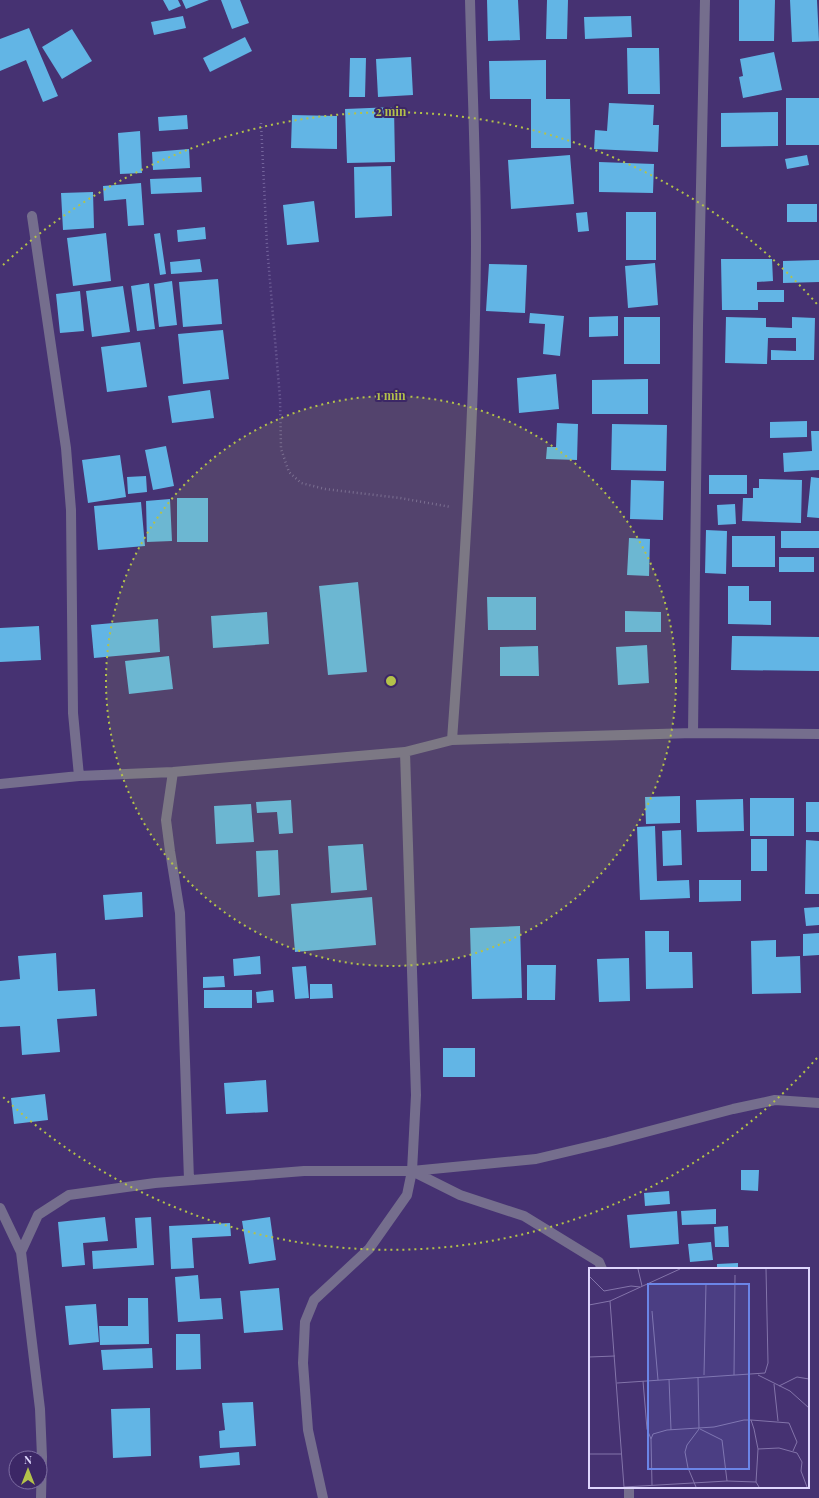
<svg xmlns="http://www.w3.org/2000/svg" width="819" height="1498" viewBox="0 0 819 1498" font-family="'Playfair Display',serif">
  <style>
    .building { fill: #62b5e5 }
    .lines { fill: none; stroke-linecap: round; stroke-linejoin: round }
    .path { stroke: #74649c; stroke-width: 2.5; stroke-dasharray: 1 3; stroke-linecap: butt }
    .minor { stroke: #756e8d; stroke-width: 10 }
    .ring { fill: none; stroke: #b4c24a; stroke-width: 2; stroke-dasharray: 2 4 }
    .inset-road { fill: none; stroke: #8374aa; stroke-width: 1 }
    .view { fill: #6b85e7; fill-opacity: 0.15; stroke: #6b85e7; stroke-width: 2 }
    .inset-edge { fill: none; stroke: #dfd7fd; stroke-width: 2 }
    .centre { fill: #b4c24a; stroke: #3c2766; stroke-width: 2 }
    .ring-label { font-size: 12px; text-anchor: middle; font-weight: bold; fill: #b4c24a; stroke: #3c2766; stroke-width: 4; stroke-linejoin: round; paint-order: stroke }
  </style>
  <rect width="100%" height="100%" fill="#463272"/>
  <path class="building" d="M163,0H178L181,6L169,11Z
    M182,0H209L186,9Z
    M221,0H240L249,23L232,29Z
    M487,0H518L520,40L488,41Z
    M547,0H568L567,39H546Z
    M739,0H775L774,41H739Z
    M790,0H817L819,41L792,42Z
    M183,16L186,28L154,35L151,22Z
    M631,16L632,37L585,39L584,17Z
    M29,28L58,96L43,102L26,60L0,71V39Z
    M72,29L92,61L62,79L42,47Z
    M245,37L252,51L210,72L203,58Z
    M627,48H659L660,94H628Z
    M774,52L782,90L743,98L739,77L743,76L740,59Z
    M411,57L413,95L378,97L376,59Z
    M350,58H366L365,97H349Z
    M546,60V99H570L571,148H531V99H490L489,61Z
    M786,98H819V145H786Z
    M609,103L654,105L653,125H659L658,152L594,149L595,130L607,131Z
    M394,107L395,162L347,163L345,109Z
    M778,112V146L721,147V113Z
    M187,115L188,129L159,131L158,117Z
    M292,115L337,116V149L291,148Z
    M140,131L142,173L120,174L118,133Z
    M189,149L190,168L153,170L152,152Z
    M570,155L574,204L511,209L508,160Z
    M807,155L809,165L787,169L785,159Z
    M599,162L654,164L653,193L599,192Z
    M391,166L392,216L355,218L354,167Z
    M201,177L202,192L151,194L150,179Z
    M141,183L144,225L128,226L126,199L104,201L103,186Z
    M93,192L94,228L63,230L61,193Z
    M314,201L319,242L287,245L283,205Z
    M787,204H817V222H787Z
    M587,212L589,231L578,232L576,213Z
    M626,212H656V260H626Z
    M205,227L206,239L178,242L177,230Z
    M106,233L111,281L73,286L67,238Z
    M160,233L166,274L160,275L154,234Z
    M200,259L202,272L171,274L170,262Z
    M721,259H772L773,281L757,282V290H784V302H758V310H722Z
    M819,260V282L783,283V261Z
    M655,263L658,305L628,308L625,266Z
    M489,264L527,265L525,313L486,311Z
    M218,279L222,324L183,327L179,282Z
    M172,281L177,325L159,327L154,284Z
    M149,283L155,329L137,331L131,286Z
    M123,286L130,332L92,337L86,291Z
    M80,291L84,331L60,333L56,294Z
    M530,313L564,316L560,356L543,354L545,324L529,323Z
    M618,316V336L589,337V317Z
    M624,317H660V364H624Z
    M726,317L766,318V327L792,328V317L815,318L814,360H771V350L796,351V338H768L767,364L725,363Z
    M223,330L229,379L183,384L178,334Z
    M140,342L147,387L107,392L101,347Z
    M556,374L559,409L519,413L517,378Z
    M648,379V414H592V380Z
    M210,390L214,418L172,423L168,396Z
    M807,421V437L770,438V422Z
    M557,423L578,424L577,460L546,459L547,447H556Z
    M612,424L667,425L666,471L611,470Z
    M811,431H819V470L784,472L783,453L812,451Z
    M166,446L174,486L153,490L145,450Z
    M120,455L126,497L88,503L82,460Z
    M709,475H747V494H709Z
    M146,476L147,492L128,494L127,477Z
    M811,477L819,478V518L807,517Z
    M759,479L802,480L801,523L742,521L743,498H753V488H759Z
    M631,480L664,481L663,520L630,519Z
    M177,498H208V542H177Z
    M170,499L172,541L147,542L146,501Z
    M141,502L145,546L98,550L94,506Z
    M735,504L736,524L718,525L717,505Z
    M706,530L727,531L726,574L705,573Z
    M781,531H819V548H781Z
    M732,536H775V567H732Z
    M629,538L650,539L649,576L627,575Z
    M779,557H814V572H779Z
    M358,582L367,672L328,675L319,586Z
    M728,586H749V601H771V625L728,624Z
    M487,597H536V630H488Z
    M625,611L661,612V632H625Z
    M267,612L269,644L213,648L211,616Z
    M158,619L160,652L94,658L91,625Z
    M39,626L41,660L0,662V628Z
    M732,636L819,637V671L731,670Z
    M647,645L649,683L618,685L616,647Z
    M538,646L539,676H500V647Z
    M169,656L173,689L129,694L125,661Z
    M680,796V823L646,824L645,797Z
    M750,798H794V836H750Z
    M743,799L744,831L697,832L696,800Z
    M291,800L293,833L279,834L277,812L257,813L256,802Z
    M806,802H819V832H806Z
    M251,804L254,842L216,844L214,806Z
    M655,826L657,881L689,880L690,898L640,900L637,827Z
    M681,830L682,865L663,866L662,831Z
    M751,839H767V871H751Z
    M806,840L819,841V894H805Z
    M363,844L367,890L331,893L328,846Z
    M278,850L280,895L258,897L256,851Z
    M699,880H741V901L699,902Z
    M142,892L143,917L105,920L103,895Z
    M372,897L376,945L295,952L291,904Z
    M819,907V925L806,926L804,908Z
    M520,926L522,998L472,999L470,928Z
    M645,931H669V952H692L693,988L646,989Z
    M819,933V955L803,956V934Z
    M776,940V957L800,956L801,993L752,994L751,941Z
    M56,953L58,991L95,989L97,1016L57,1019L60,1052L22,1055L20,1026L0,1027V981L20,979L18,956Z
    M260,956L261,974L234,976L233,959Z
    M629,958L630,1001L599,1002L597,959Z
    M527,965H556L555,1000H527Z
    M306,966L309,998L295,999L292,967Z
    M224,976L225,987L203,988V977Z
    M310,984H332L333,998L310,999Z
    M204,990H252V1008H204Z
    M273,990L274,1002L257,1003L256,992Z
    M443,1048H475V1077H443Z
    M266,1080L268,1112L226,1114L224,1083Z
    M45,1094L48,1120L14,1124L11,1098Z
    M741,1170H759L758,1191L741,1190Z
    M669,1191L670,1204L645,1206L644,1193Z
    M716,1209V1224L682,1225L681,1211Z
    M677,1211L679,1244L630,1248L627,1215Z
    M105,1217L108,1241L83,1243L85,1265L62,1267L58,1222Z
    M151,1217L154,1265L93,1269L92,1251L137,1248L135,1218Z
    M270,1217L276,1260L249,1264L242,1221Z
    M230,1223L231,1236L192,1238L194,1268L171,1269L169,1226Z
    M728,1226L729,1247H715L714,1227Z
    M711,1242L713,1260L690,1262L688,1244Z
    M738,1263V1269H717V1264Z
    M198,1275L200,1299L221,1298L223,1319L178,1322L175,1277Z
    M279,1288L283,1330L244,1333L240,1291Z
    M128,1298H148L149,1344L100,1345L99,1326H128Z
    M96,1304L99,1342L69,1345L65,1306Z
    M176,1334H200L201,1369L176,1370Z
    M152,1348L153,1368L103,1370L101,1350Z
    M253,1402L256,1446L220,1448L219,1431L225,1430L222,1403Z
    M150,1408L151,1456L113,1458L111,1409Z
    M239,1452L240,1465L200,1468L199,1456Z"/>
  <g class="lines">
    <path class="path" d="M261,123L267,246L280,398L281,449L289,472L301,483L325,489L400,498L451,507"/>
    <path class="minor" d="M32,216L66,448L71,510L73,713L79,776
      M693,733L698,326L705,0
      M452,740C464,576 475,411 476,246C476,164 472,82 470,0
      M173,772L166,820L170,851L180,913L189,1180
      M0,784L79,776L173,772L405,752L452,740L693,733L819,734
      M412,1171L460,1195L524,1216L599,1262L602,1269
      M0,1208L21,1252
      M629,1487V1498
      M41,1498L42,1457L40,1409L21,1252L38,1215L69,1195L155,1183L304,1171H412L536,1159L608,1142L733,1109L775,1100L819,1103
      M323,1498L308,1430L303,1363L305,1322L314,1300L369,1249L407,1195L412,1171L416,1095L405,752"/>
  </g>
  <circle cx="391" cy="681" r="285" fill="#b4c24a" fill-opacity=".12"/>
  <g class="ring">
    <circle cx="391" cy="681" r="285"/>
    <path d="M817 1058A569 569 0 0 1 3 1097M3 265A569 569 0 0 1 817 304"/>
  </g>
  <g transform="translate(589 1268)">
    <rect width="220" height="220" fill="#463272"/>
    <path class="inset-road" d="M49,1L53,18M0,8L15,23L42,18L51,19M21,33L35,219M0,37L21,33L91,1M63,43L69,112M0,89L26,88M115,107L117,15M145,107L146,7M169,107L201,123L220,140M80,111L82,162M54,113L58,161L62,171M28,115L176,105L179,95L177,1M185,116L189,153M190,118L208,109L220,111M162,152L200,155L208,174L204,183M111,161L133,172L138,213M169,181L190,180L208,185L213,194L212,203L218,219M0,186H32M63,217L62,171L64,166L78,162L125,159L155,152H162L165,161L169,181L167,214M35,219L138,213L167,214L170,219M107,219L99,200L96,184L98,177L110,161L109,109"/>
    <path class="view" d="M59,16H160V201H59Z"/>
    <rect width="220" height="220" class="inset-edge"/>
  </g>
  <circle cx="391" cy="681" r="6" class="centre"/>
  <g class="ring-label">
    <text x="391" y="116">2 min</text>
    <text x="391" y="400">1 min</text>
  </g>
  <g transform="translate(28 1470)"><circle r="19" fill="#3c2766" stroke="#7d6da2"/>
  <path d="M0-3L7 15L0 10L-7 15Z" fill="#b4c24a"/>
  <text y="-6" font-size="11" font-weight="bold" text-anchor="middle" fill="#dfd7fd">N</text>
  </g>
</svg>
